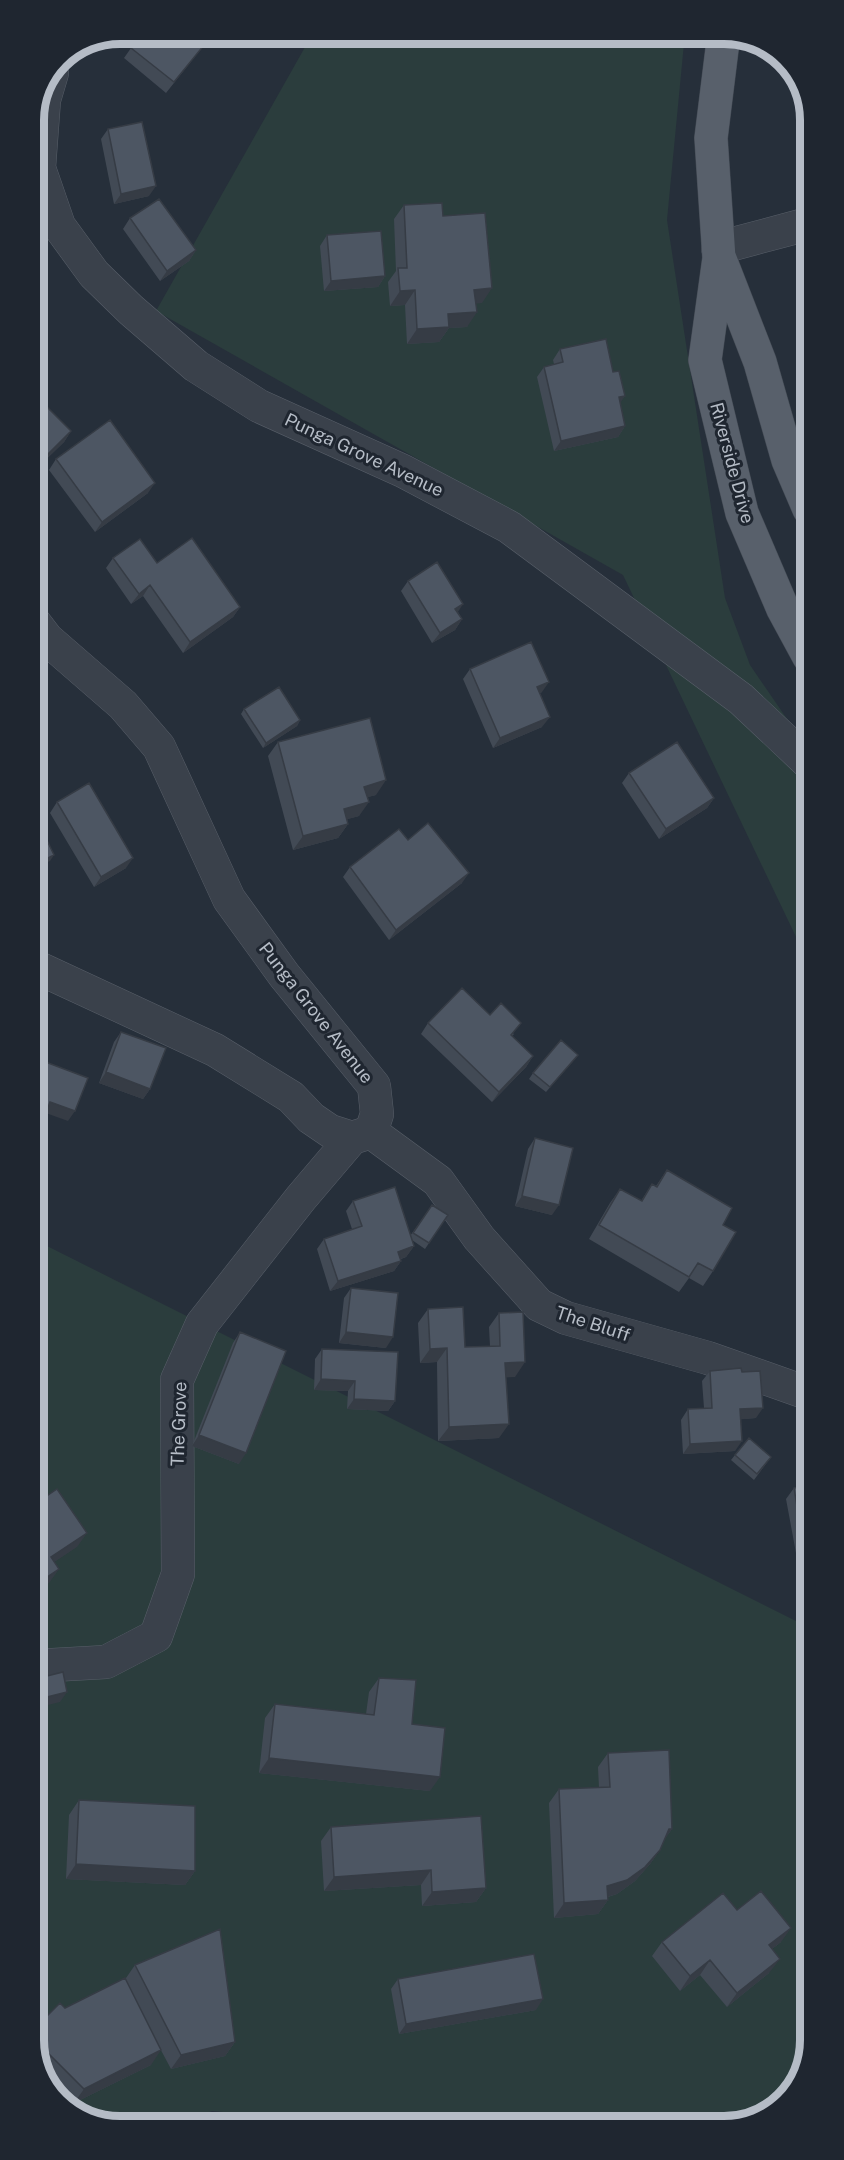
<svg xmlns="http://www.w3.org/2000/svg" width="844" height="2160" viewBox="0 0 844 2160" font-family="'Public Sans',sans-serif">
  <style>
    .green { fill: #2b3d3d }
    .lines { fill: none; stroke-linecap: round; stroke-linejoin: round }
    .minor-casing { stroke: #585f69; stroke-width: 34 }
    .major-casing { stroke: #434a54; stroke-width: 34 }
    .minor { stroke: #3a414b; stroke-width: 33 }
    .major { stroke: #58606b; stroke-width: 33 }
    .wall { fill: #424a55 }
    .shaded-wall { fill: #363c45 }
    .building { fill: #4d5663; stroke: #363c45; stroke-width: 1.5 }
    .labels { text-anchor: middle; stroke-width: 6; stroke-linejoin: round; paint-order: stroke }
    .street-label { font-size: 18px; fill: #b5bcc6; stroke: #1f2630 }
    .rim { fill: none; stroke: #b5bcc6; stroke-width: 8 }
  </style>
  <rect width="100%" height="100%" fill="#262f3a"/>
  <path class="green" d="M313,33H685L667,220L725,598L750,665L809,751V964L623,575L156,311Z
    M35,1240L810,1628L811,2041L793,2094L747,2124L379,2126L212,2111L173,2127H113L63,2106L36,2063Z"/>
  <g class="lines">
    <g class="minor-casing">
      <path id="minor" d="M52,73L44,100L39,168L59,226L94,274L131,310L196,366L259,406L403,471L509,527L741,699L809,763
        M718,248L808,224
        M34,622L47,639L123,705L159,747L229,899L284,975L374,1086L377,1114L371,1132L352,1138L330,1131L311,1118L291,1097L215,1050L34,966
        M371,1132L438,1181L479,1238L539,1305L566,1318L708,1358L810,1394
        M35,1666L106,1662L156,1636L178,1574L177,1380L202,1324L301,1198L352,1138"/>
    </g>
    <g class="major-casing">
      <path id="major" d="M724,33L711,138L719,258L705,360L742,513L783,609L809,657
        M720,259L760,362L788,460L809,509"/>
    </g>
    <use href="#minor" class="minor"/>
    <use href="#major" class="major"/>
  </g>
  <path class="wall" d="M131,48L201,49L166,93L124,58Z
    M108,129L149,196L114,204L101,139Z
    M404,205L443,216L482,303H476L467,327L449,328L439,342L407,344L405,305L390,306L388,282L396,271L394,219Z
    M130,218L196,250L189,261L160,281L123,229Z
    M327,235L385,276L378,287L324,291L320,246Z
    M560,349L625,426L618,437L554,451L537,377L544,367L554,364L553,360Z
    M34,394L71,431L64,442L34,471Z
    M56,459L148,493L95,532L49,470Z
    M113,558L157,563L240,607L233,617L183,653L143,596L131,604L106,568Z
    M408,581L458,612L462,619L455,630L432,643L401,591Z
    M470,669L542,692L540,693L542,727L493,748L463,679Z
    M244,709L300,720L297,726L263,748L241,714Z
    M278,742L376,795L367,797L359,816L347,819L348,824L338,838L293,850L268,756Z
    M629,773L714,798L707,808L659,839L622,783Z
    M57,802L126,868L94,887L50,813Z
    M408,840L462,883L389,940L343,877L350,867Z
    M490,1015L514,1034L512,1036L533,1056L526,1067L492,1102L421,1034L428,1023Z
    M121,1032L150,1089L143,1099L99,1083L114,1042Z
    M574,1060L546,1092L529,1079L533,1073Z
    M535,1138L552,1215L515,1206L528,1149Z
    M667,1170L723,1225L713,1271L703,1286L689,1278L679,1292L589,1239L610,1203L620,1189L641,1201L652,1184L656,1186Z
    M353,1201L410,1236L432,1205L448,1215L425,1249L412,1240L414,1246L406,1257L401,1259V1261L394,1271L330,1291L317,1249L324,1239L352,1229L346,1211Z
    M351,1288L386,1348L339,1343L344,1298Z
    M428,1309L465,1347L490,1346L489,1327L499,1313L515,1377H506L499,1438L438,1441L437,1362L420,1363L418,1323Z
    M240,1332L239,1464L192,1446L233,1343Z
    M322,1349L395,1401L388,1411L347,1409L348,1391L314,1390L315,1359Z
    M710,1371L742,1372L756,1418L741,1419L735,1451L683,1454L681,1420L688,1409L704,1408L702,1381Z
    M735,1455L771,1457L754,1480L731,1460Z
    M810,1463V1562L798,1564L786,1499L794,1488L805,1486L803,1473Z
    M379,1678L412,1724L430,1791L259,1773L265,1718L275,1704L366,1714L369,1692Z
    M608,1753L672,1829L663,1841L660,1850L650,1864L635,1881L617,1894L608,1897V1900L598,1914L554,1918L549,1803L559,1789L599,1788L598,1767Z
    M79,1800L195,1871L185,1885L66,1879L69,1815Z
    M331,1827L486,1888L476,1902L422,1906L421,1885L324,1891L321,1841Z
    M737,1910L781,1942L772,1949L769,1973L727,2007L700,1975L680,1991L652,1956L662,1942Z
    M135,1965L235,2042L225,2056L171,2069L155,2039L151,2065L74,2103L39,2069L36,2063V2027L65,2008L126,1978Z
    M398,1979L536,2010L399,2034L391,1989Z"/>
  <path class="shaded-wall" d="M156,186L149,196L114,204L121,194Z
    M196,250L189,261L160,281L167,271Z
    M385,276L378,287L324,291L331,281Z
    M492,288L482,303L464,305L474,290Z
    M415,290L405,305L390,306L400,291Z
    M477,312L467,327L449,328L439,342L407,344L417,329L448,314Z
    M625,396L618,406L619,397Z
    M625,426L618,437L554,451L561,441Z
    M71,431L64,442L34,471L38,464Z
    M155,483L148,493L95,532L102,522Z
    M150,585L143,596L131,604L139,594Z
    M463,604L456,615L455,609Z
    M240,607L233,617L183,653L190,642Z
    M462,619L455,630L432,643L440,633Z
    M549,682L542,692L530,697L537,687Z
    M550,717L542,727L493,748L500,738Z
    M300,720L297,726L263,748L266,743Z
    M40,767L34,776V771Z
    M386,780L376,795L354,801L364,787Z
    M714,798L707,808L659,839L666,829Z
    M369,802L359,816L334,823L344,809Z
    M348,824L338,838L293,850L303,836Z
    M54,855L50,861L34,868L36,864Z
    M133,858L126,868L94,887L101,877Z
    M469,873L462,883L389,940L396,930Z
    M533,1056L526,1067L492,1102L499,1092Z
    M106,1072L150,1089L143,1099L99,1083Z
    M50,1102L75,1111L68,1121L43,1112Z
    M522,1196L559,1205L552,1215L515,1206Z
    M414,1246L406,1257L391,1262L398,1252Z
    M401,1261L394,1271L330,1291L338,1281Z
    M346,1332L393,1337L386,1348L339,1343Z
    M447,1348L437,1362L420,1363L430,1349Z
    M525,1362L515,1377L495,1378L505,1363Z
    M321,1379L355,1381L348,1391L314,1390Z
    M354,1399L395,1401L388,1411L347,1409Z
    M763,1408L756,1418L733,1420L740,1409Z
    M509,1424L499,1438L438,1441L449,1427Z
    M199,1435L246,1453L239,1464L192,1446Z
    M742,1441L735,1451L683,1454L690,1444Z
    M87,1533L77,1547L41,1571L51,1557Z
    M810,1553V1562L798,1564L805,1554Z
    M59,1569L49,1583L35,1593V1585Z
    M67,1692L60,1702L36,1708L35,1700Z
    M269,1758L440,1777L430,1791L259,1773Z
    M669,1829H672L662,1843Z
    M660,1850L650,1864L635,1881L617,1894L597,1900L607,1886Z
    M76,1864L195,1871L185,1885L66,1879Z
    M431,1870L421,1885L324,1891L334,1877Z
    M486,1888L476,1902L422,1906L432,1892Z
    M608,1900L598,1914L554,1918L564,1903Z
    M791,1928L781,1942L759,1959L769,1945Z
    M780,1959L769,1973L727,2007L737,1993Z
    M710,1960L700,1975L680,1991L690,1976Z
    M543,1999L536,2010L399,2034L406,2024Z
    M235,2042L225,2056L171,2069L181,2055Z
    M161,2050L151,2065L74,2103L84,2089Z"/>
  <path class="building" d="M144,33H201L209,39L174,82L131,48Z
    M142,122L156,186L121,194L108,129Z
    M159,199L196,250L167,271L130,218Z
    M442,203L443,216L485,213L492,288L474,290L477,312L448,314L449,327L417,329L415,290L400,291L398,268H407L404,205Z
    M381,231L385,276L331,281L327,235Z
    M606,339L613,372L619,371L625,396L619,397L625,426L561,441L544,367L563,362L560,349Z
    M34,394L71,431L38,464L34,460Z
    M110,420L155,483L102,522L56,459Z
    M192,538L240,607L190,642L150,585L139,594L113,558L140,539L157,563Z
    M437,562L463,604L455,609L462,619L440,633L408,581Z
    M531,642L549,682L537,687L550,717L500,738L470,669Z
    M279,687L300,720L266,743L244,709Z
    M370,718L386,780L364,787L369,802L344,809L348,824L303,836L278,742Z
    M677,742L714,798L666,829L629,773Z
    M34,758L40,767L34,771Z
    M89,783L133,858L101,877L57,802Z
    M428,823L469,873L396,930L350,867L399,829L408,840Z
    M41,828L54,855L36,864L34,860V831Z
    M462,988L490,1015L501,1003L521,1023L511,1035L533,1056L499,1092L428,1023Z
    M121,1032L166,1048L150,1089L106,1072Z
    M561,1040L578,1055L550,1087L533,1073Z
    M35,1058L88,1078L75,1111L50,1102L35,1142Z
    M535,1138L573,1148L559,1205L522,1196Z
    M667,1170L732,1208L723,1225L736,1232L713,1271L698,1263L689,1277L599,1225L620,1189L642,1201L652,1184L657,1187Z
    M395,1187L414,1246L398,1252L401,1261L338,1281L324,1239L362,1226L353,1201Z
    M432,1205L448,1215L429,1243L413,1233Z
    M351,1288L398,1293L393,1337L346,1332Z
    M463,1307L465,1347L500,1346L499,1313L523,1312L525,1362L505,1363L509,1424L449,1427L447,1348L430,1349L428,1309Z
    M240,1332L286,1351L246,1453L199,1435Z
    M322,1349L398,1352L395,1401L354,1399L355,1381L321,1379Z
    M741,1368L742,1372L760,1371L763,1408L740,1409L742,1441L690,1444L688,1409L712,1408L710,1371Z
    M749,1438L771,1457L757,1474L735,1455Z
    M810,1485V1553L805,1554L794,1488Z
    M57,1489L87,1533L51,1557L59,1569L35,1585V1504Z
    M63,1672L67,1692L35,1700V1679Z
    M379,1678L416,1680L412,1724L445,1728L440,1777L269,1758L275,1704L374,1715Z
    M669,1750L672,1829H669L660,1850L645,1867L627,1880L607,1886L608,1900L564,1903L559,1789L610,1787L608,1753Z
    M79,1800L195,1806V1871L76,1864Z
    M481,1816L486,1888L432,1892L431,1870L334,1877L331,1827Z
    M761,1891L791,1928L769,1945L780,1959L737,1993L710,1960L690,1976L662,1942L723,1893L737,1910Z
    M220,1929L235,2042L181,2055L135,1965Z
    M534,1954L543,1999L406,2024L398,1979Z
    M125,1978L161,2050L84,2089L36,2041V2027L60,2003L65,2008Z"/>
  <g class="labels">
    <g class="street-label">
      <text transform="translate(364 455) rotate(25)" y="6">Punga Grove Avenue</text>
      <text transform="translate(732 463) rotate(75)" y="6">Riverside Drive</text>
      <text transform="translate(316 1013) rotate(52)" y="6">Punga Grove Avenue</text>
      <text transform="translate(593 1324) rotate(18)" y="6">The Bluff</text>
      <text transform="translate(179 1424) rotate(-88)" y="6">The Grove</text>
    </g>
  </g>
  <path d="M0 0H844V2160H0ZM120 44H724A76 76 0 0 1 800 120V2040A76 76 0 0 1 724 2116H120A76 76 0 0 1 44 2040V120A76 76 0 0 1 120 44Z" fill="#1f2630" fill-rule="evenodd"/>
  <path class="rim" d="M120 44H724A76 76 0 0 1 800 120V2040A76 76 0 0 1 724 2116H120A76 76 0 0 1 44 2040V120A76 76 0 0 1 120 44Z"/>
</svg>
